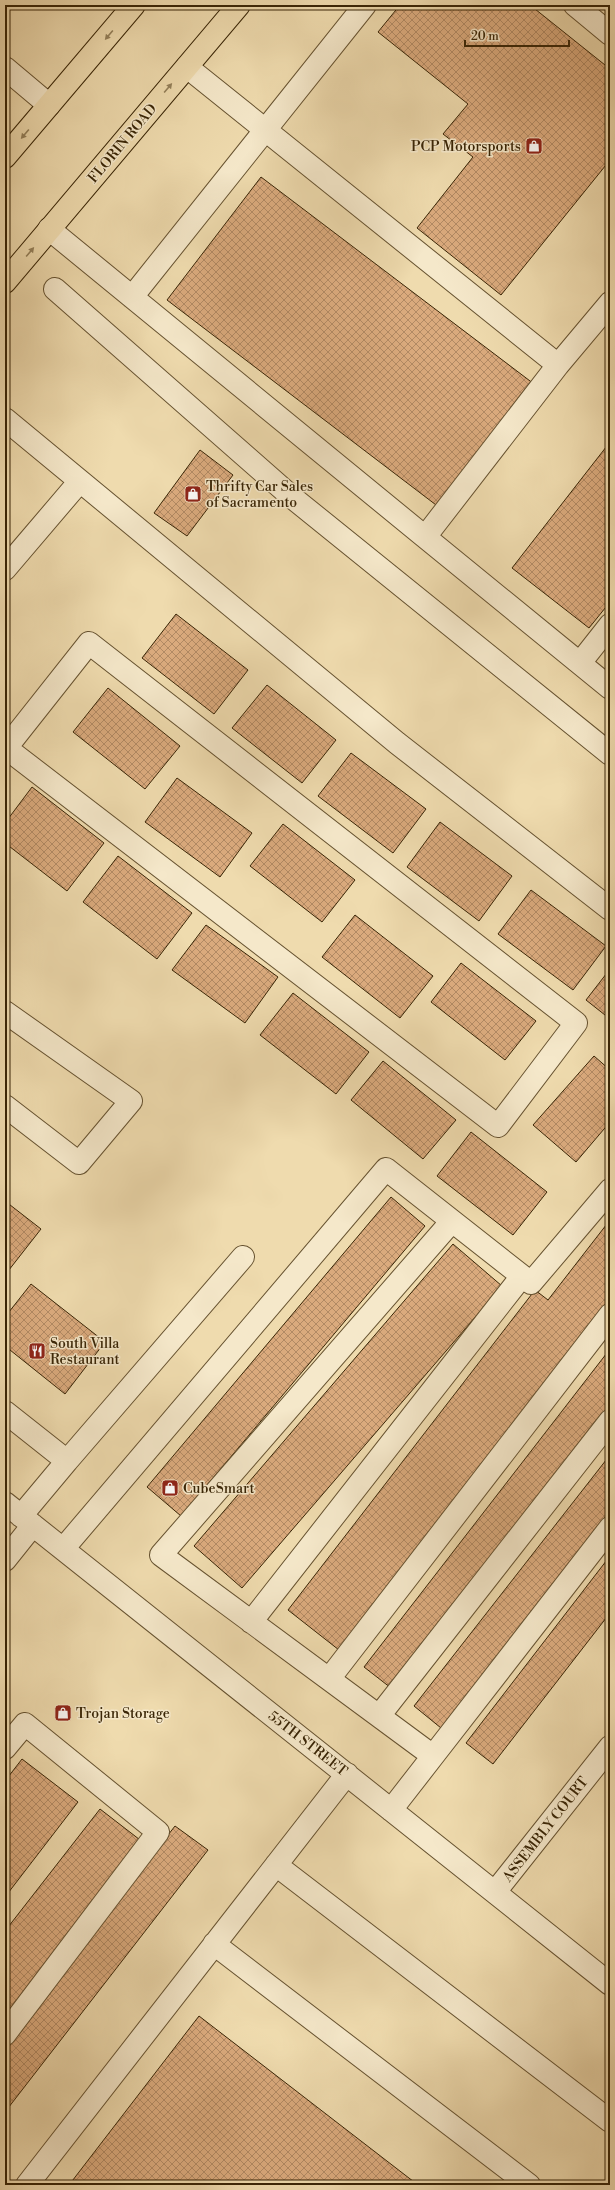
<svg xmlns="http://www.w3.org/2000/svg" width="615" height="2190" viewBox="0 0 615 2190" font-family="'Libre Bodoni',serif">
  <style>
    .building { fill: url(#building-cross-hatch); stroke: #392506 }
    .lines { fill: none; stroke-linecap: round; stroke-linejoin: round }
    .minor-casing { stroke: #665230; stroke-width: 24 }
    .major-casing { stroke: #392506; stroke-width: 24 }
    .minor { stroke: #f5e8ca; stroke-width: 22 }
    .major { stroke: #efdbae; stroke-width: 22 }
    .oneway { fill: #94805a }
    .labels { text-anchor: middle; stroke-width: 3; stroke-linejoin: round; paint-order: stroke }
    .street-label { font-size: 14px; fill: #392506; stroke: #f5e8ca }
    .poi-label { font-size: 14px; fill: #392506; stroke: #f5e8ca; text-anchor: start }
  </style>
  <defs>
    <pattern id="building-cross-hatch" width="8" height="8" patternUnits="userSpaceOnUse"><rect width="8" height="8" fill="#daaa7d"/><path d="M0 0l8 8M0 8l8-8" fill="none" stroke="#b28a64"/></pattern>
  </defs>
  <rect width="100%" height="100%" fill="#efdbae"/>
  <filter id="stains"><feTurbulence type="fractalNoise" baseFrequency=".005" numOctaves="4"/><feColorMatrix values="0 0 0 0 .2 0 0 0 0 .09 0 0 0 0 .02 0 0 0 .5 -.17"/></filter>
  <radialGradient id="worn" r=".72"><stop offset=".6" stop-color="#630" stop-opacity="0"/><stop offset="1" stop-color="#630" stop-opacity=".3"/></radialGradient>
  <path class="building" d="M400,5H530L610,69V160L501,295L417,228L473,157L443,134L468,104L378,32Z
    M261,177L534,384L440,508L167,300Z
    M610,442V602L589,628L512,568Z
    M200,450L233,475L187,536L154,513Z
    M176,614L248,670L214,714L142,658Z
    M267,685L336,740L302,783L232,728Z
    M108,688L180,746L145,789L73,732Z
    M351,753L426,809L393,853L318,796Z
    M177,778L252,833L220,877L145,822Z
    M32,787L104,843L67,891L5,843V823Z
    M440,822L512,876L479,921L407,867Z
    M283,824L355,880L322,922L250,866Z
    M118,856L192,913L157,959L83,902Z
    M531,890L606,946L573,990L498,934Z
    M355,915L433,976L400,1018L322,957Z
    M206,925L278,977L245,1023L172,970Z
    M461,963L536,1021L505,1060L431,1002Z
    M610,969V1019L586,1000Z
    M293,993L369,1052L336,1094L260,1035Z
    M594,1056L610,1070V1122L576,1162L533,1125Z
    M383,1061L456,1120L423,1159L351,1100Z
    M471,1132L547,1192L513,1235L437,1176Z
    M391,1197L425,1226L181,1516L147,1487Z
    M5,1201L41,1229L5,1275Z
    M610,1220V1299L339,1650L288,1610L535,1290L548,1300Z
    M453,1244L502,1286L242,1588L194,1546Z
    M31,1284L105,1342L65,1394L5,1346V1317Z
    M610,1349V1405L391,1688L364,1667Z
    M610,1455V1511L441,1728L414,1706Z
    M610,1556V1613L493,1764L466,1743Z
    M22,1759L78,1802L5,1897V1781Z
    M100,1809L144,1843L5,2023V1931Z
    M175,1826L208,1850L5,2112V2046Z
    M199,2016L418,2185H69Z"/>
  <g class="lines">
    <g class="minor-casing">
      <path id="minor" d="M575,5L610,34
        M187,67L558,365L610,303
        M5,68L49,105
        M49,229L425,537L558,365
        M55,289L293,498L610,754
        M132,297L365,5
        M5,419L397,743L610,909
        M425,537L610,688
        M5,569L80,481
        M580,663L610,625
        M5,747L6,748L498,1126L576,1023L89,643L6,748
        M5,1012L131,1101L79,1163L5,1106
        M452,1221L161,1555L433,1756L610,1528
        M5,1412L67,1461L243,1257
        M5,1503L610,1984
        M21,1516L67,1461
        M63,1549L386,1169L531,1283L610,1190
        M5,1560L33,1525
        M251,1622L522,1276
        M329,1679L610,1315
        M379,1716L610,1421
        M5,1748L25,1724L158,1832L5,2034
        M391,1810L433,1756
        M276,1865L610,2121
        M495,1892L610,1747
        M214,1944L529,2185
        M27,2185L347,1774"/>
    </g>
    <g class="major-casing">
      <path id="major" d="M5,157L134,5
        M5,282L239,5"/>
    </g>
    <use href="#minor" class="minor"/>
    <use href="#major" class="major"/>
  </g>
  <defs><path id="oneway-solid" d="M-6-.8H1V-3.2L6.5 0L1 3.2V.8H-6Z"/></defs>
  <g class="oneway">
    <use href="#oneway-solid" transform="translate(109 35) rotate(130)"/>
    <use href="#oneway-solid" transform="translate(168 88) rotate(-50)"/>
    <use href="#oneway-solid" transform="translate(25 134) rotate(130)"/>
    <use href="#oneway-solid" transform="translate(30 252) rotate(-50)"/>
  </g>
  <defs>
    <g id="shop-square" transform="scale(0.9)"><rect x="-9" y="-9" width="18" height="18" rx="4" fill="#8f2418" stroke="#f5e8ca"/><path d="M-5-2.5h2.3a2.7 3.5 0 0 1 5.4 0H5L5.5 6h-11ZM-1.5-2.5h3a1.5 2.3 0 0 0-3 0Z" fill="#fff"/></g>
    <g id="restaurant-square" transform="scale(0.9)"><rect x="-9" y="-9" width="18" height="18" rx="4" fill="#8f2418" stroke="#f5e8ca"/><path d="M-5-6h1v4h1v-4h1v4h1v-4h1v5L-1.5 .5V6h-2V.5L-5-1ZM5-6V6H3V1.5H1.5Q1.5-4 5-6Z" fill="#fff"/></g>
  </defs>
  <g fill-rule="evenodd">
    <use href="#shop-square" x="534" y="146"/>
    <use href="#shop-square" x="193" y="494"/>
    <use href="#restaurant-square" x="37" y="1351"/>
    <use href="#shop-square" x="170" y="1488"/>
    <use href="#shop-square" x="63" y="1713"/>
  </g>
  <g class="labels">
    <g class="street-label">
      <text transform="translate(122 143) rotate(-50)" y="5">FLORIN ROAD</text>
      <text transform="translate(308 1743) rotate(38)" y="5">55TH STREET</text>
      <text transform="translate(545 1829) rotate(-52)" y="5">ASSEMBLY COURT</text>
    </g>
    <g class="poi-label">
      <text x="521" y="151" text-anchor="end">PCP Motorsports</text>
      <text x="206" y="491">Thrifty Car Sales<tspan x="206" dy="16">of Sacramento</tspan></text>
      <text x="50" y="1348">South Villa<tspan x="50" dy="16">Restaurant</tspan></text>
      <text x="183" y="1493">CubeSmart</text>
      <text x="76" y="1718">Trojan Storage</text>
    </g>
  </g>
  <rect width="615" height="2190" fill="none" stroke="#efdbae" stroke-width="20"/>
  <rect x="6" y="6" width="603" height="2178" fill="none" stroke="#392506" stroke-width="2"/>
  <rect x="10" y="10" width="595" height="2170" fill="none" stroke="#392506"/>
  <path d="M465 40v6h104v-6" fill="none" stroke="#392506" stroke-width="2"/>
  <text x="471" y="40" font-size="12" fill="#392506" stroke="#f5e8ca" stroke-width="3" paint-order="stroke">20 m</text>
  <rect width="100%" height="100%" filter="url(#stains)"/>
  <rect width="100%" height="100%" fill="url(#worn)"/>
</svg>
